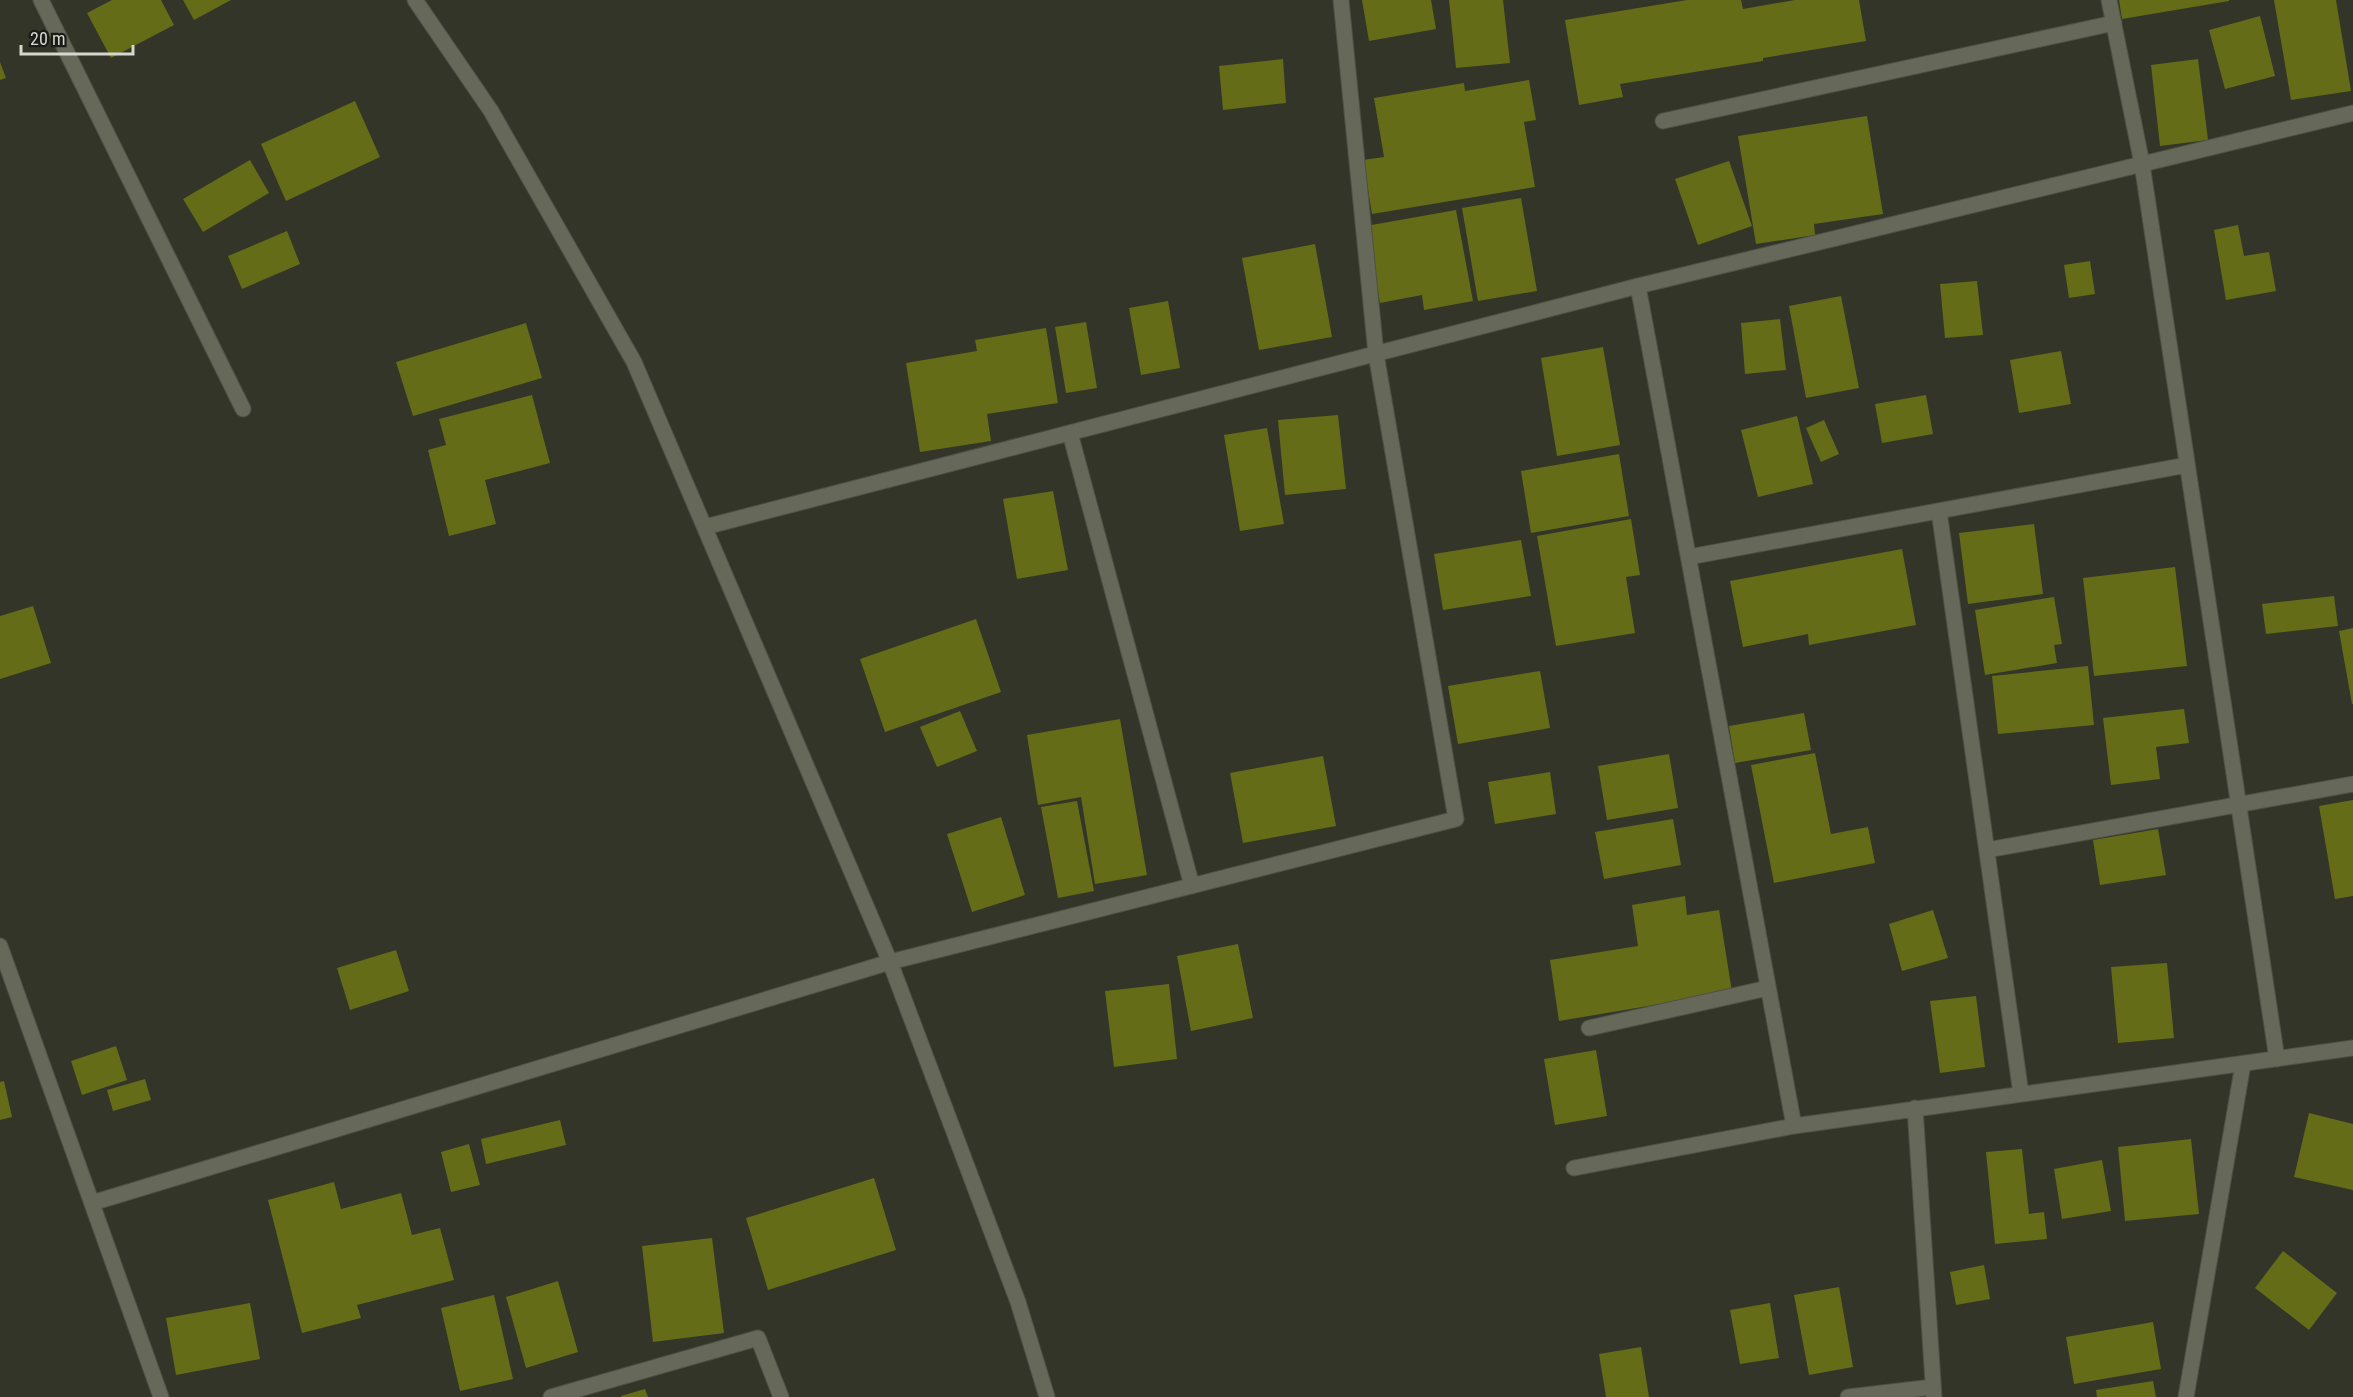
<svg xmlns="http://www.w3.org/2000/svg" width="2353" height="1397" viewBox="0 0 2353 1397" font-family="'Roboto Condensed',sans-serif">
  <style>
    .building { fill: #646c17 }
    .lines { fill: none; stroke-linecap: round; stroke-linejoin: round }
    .street-casing { stroke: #4f5146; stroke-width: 17 }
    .secondary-casing { stroke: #4f5146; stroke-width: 17 }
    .street { stroke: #66685a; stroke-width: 15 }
    .secondary { stroke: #66685a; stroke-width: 15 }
  </style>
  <rect width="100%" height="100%" fill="#333529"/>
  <path class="building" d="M112,0H161L174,25L111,58L87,13Z
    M183,0H231L194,20Z
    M1362,0H1431L1436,29L1369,41Z
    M1449,0H1503L1510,63L1456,68Z
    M1687,0H1741L1743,9L1795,0H1859L1866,41L1763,58V61L1620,84L1623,97L1579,105L1565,20Z
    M2119,0H2229V1L2122,19Z
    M2274,0H2336L2351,91L2291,100Z
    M2260,16L2275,76L2225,89L2209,30Z
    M1283,59L1286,103L1223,110L1219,66Z
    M2198,59L2208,140L2160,146L2151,65Z
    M0,62L6,78L0,80Z
    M1529,80L1536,120L1524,122L1535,187L1372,214L1363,160L1384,157L1374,98L1464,83L1465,91Z
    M355,101L380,157L286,201L261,144Z
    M1867,116L1883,214L1814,224L1815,235L1756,244L1738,136Z
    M250,160L269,193L203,232L183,199Z
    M1729,161L1752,226L1698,245L1675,179Z
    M1521,198L1537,291L1478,301L1462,208Z
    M1456,210L1473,301L1424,310L1422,295L1380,303L1366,226Z
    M2238,225L2244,256L2269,252L2276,291L2226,300L2214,230Z
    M287,231L300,264L242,289L228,256Z
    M1315,244L1332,337L1259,350L1242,258Z
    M2090,261L2095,294L2069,298L2064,265Z
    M1977,281L1983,335L1945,338L1940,284Z
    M1841,296L1859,388L1806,398L1789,306Z
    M1168,301L1180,368L1141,375L1129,308Z
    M1780,319L1786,370L1745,374L1741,323Z
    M1086,322L1097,388L1066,393L1055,327Z
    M526,323L542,378L413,416L396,362Z
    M1046,328L1058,403L987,414L991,441L920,452L906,363L977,351L975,340Z
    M1603,347L1620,445L1557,456L1541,358Z
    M2061,351L2071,404L2019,413L2010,360Z
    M532,395L550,463L485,480L496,524L449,536L428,450L446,445L439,419Z
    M1926,395L1933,434L1882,443L1875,404Z
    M1338,415L1346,489L1285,495L1278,420Z
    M1797,416L1813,484L1758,497L1741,430Z
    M1824,420L1839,454L1821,462L1806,428Z
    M1267,428L1284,524L1240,531L1224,435Z
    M1619,454L1629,516L1531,533L1521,471Z
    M1053,491L1068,570L1017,579L1003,499Z
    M1631,519L1640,575L1626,577L1635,633L1556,646L1537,536Z
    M2034,524L2043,594L1968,604L1959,533Z
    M1521,540L1531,596L1443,610L1434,554Z
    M1902,549L1916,625L1809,645L1808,634L1743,647L1730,581Z
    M2175,567L2187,666L2094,676L2083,578Z
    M2334,596L2338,626L2266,634L2262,604Z
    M2054,597L2062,644L2054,645L2057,663L1985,675L1975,610Z
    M33,606L51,663L0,679V616Z
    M976,619L1001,692L885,732L860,659Z
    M2353,628V704H2352L2339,631Z
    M2088,666L2094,725L1998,734L1992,676Z
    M1540,671L1550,728L1458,744L1448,686Z
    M2184,709L2189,743L2156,747L2160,779L2111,785L2103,718Z
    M960,711L977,751L937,767L920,727Z
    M1804,713L1811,750L1735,763L1729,726Z
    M1120,719L1147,875L1095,884L1081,797L1038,805L1027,735Z
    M1815,753L1831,834L1868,827L1875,863L1774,883L1751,765Z
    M1669,754L1678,808L1607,820L1598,766Z
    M1323,756L1336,826L1243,843L1230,773Z
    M1550,772L1556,814L1495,824L1488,782Z
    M2353,800V896L2335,899L2319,806Z
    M1077,801L1094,891L1058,898L1041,807Z
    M1001,817L1025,895L972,912L947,834Z
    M1673,819L1681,865L1604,879L1595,832Z
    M2158,829L2166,875L2100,885L2093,840Z
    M1685,896L1687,915L1719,910L1732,992L1559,1021L1550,960L1638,946L1632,905Z
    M1933,910L1948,958L1902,971L1889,924Z
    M1238,944L1253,1018L1191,1031L1177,956Z
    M396,950L409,991L350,1010L337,968Z
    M2167,963L2174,1038L2118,1043L2111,967Z
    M1169,984L1177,1059L1114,1067L1105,991Z
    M1976,996L1985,1067L1940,1073L1930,1001Z
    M116,1046L127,1080L82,1095L71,1061Z
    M1596,1050L1607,1116L1555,1125L1544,1059Z
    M145,1079L151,1100L113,1111L107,1090Z
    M4,1081L12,1117L0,1120V1082Z
    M2309,1113L2353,1124V1190L2294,1177Z
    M560,1120L566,1145L486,1164L481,1139Z
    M2191,1139L2199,1214L2125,1221L2118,1147Z
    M469,1144L480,1185L451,1192L441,1152Z
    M2022,1149L2029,1214L2044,1212L2047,1239L1995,1244L1986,1152Z
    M2102,1160L2111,1211L2062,1219L2054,1169Z
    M874,1178L896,1250L768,1290L746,1218Z
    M334,1182L341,1209L401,1193L412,1235L440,1228L454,1280L357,1305L361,1318L302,1333L268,1200Z
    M712,1238L724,1333L653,1342L642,1246Z
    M2283,1251L2337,1293L2309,1330L2255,1288Z
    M1984,1265L1990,1299L1956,1305L1950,1272Z
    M558,1281L578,1352L526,1368L506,1297Z
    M1839,1287L1853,1367L1809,1375L1794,1295Z
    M494,1295L513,1379L460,1391L441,1308Z
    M250,1303L260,1359L176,1375L166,1318Z
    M1770,1303L1779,1358L1740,1364L1730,1310Z
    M2153,1322L2161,1369L2074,1384L2066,1337Z
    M1641,1347L1649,1397H1606L1599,1354Z
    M2153,1381L2156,1397H2097L2096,1390Z
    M645,1389L648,1397H621V1396Z"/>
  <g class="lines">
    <g class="street-casing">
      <path id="street" d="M41,0L243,409
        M2109,0L2142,164L2277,1059
        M1663,121L2114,23
        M1638,286L2353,113
        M1070,433L1192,886
        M1939,511L2021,1094
        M705,527L1638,286L1794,1126L2353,1048
        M1689,557L2187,465
        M1987,850L2353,784
        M0,946L161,1397
        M1589,1028L1768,988
        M1915,1108L1934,1397
        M1574,1168L1794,1126
        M92,1203L890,962L1456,819L1376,354L1341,0
        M551,1397L758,1338L781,1397
        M1848,1397L1933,1387
        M2186,1397L2243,1064"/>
    </g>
    <g class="secondary-casing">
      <path id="secondary" d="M415,0L491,111L634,362L890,962L1018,1302L1047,1397"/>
    </g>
    <use href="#street" class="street"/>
    <use href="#secondary" class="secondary"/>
  </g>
  <path d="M21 45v9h112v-9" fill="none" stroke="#d6d7cf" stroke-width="3"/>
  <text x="30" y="45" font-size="18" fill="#d6d7cf" stroke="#1b1c17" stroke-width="4.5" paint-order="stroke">20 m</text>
</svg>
